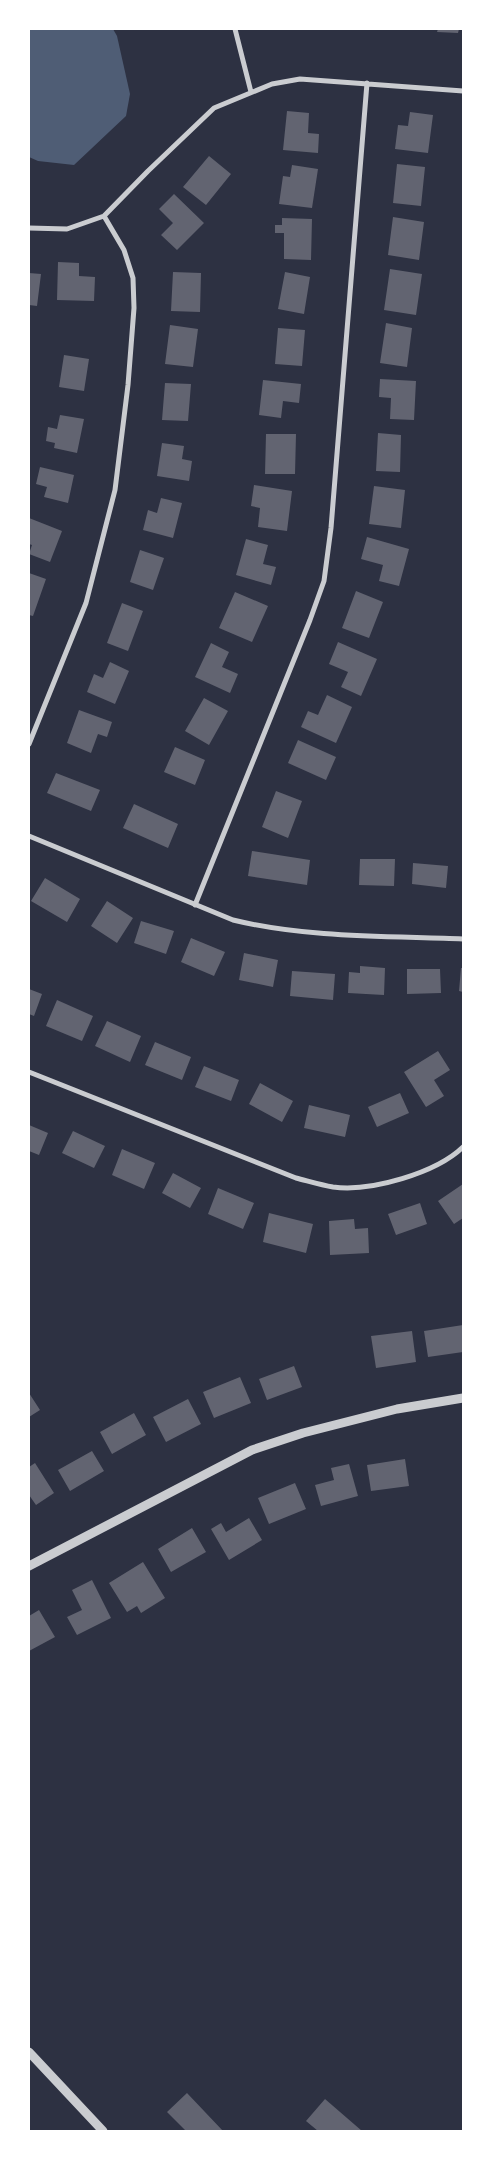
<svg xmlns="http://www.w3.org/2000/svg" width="492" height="2160" viewBox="0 0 492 2160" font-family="Manrope,sans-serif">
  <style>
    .water { fill: #4f5d75 }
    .building { fill: #626471 }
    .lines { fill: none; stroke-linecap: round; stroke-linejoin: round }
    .minor { stroke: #caccd0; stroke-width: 5 }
    .tertiary { stroke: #caccd0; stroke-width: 9 }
  </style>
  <rect width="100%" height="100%" fill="#2d3142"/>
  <path class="water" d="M29,29H113L117,36L130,94L126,116L74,165L38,161L29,157Z"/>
  <path class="building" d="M438,29H459L458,33L437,32Z
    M287,111L309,113L308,133L319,134L318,153L283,150Z
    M410,112L433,115L428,153L395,149L398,125L408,126Z
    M209,156L231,174L206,205L183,187Z
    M397,164L425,167L421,206L393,203Z
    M292,165L318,169L312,208L279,204L283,176L290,177Z
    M174,194L204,223L177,250L161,235L173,223L159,209Z
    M393,217L424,222L419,260L388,255Z
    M282,218L312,219L311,260L284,259V233H275V225H282Z
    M58,262L79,263V276L95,277L94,301L57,300Z
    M390,269L422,274L416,315L384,310Z
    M173,272L201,273L200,312L171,311Z
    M285,272L310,277L304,314L278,309Z
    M29,273L41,274L37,306L29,305Z
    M386,323L412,328L407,367L380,363Z
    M170,325L198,329L193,367L165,364Z
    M278,328L305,330L302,366L275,364Z
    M64,355L89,359L84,391L59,387Z
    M380,379L416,381L414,420L390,419L391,398L379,397Z
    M263,380L301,384L299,403L283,401L281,418L259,415Z
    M165,383L191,384L188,421L162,420Z
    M60,415L84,419L77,453L54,448L55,443L46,441L48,427L57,429Z
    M378,433L401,435L400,472L376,471Z
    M266,434H296L295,474H265Z
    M162,443L184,446L182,459L192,461L189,481L157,476Z
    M40,467L74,475L68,503L44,497L47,487L36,484Z
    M254,485L292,491L287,531L258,527L260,508L251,506Z
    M374,486L405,490L401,528L369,524Z
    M161,498L182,503L173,538L143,530L148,510L157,513Z
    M29,518L62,531L50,562L29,554L32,545L29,544Z
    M367,537L409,549L399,586L379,581L383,565L361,559Z
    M246,539L268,545L263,564L276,567L271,585L236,575Z
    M140,550L164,558L153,590L130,582Z
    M29,573L46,579L33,616L29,615Z
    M356,591L383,602L369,638L342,628Z
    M235,592L268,606L252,642L219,628Z
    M122,603L143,611L128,651L107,643Z
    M338,642L377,659L361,696L341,687L348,672L329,664Z
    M211,643L229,652L222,667L238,674L230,693L195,677Z
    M110,662L129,671L115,704L87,692L94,674L103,678Z
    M327,695L352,707L336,743L301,727L308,711L318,715Z
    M204,698L228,711L209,745L185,731Z
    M79,710L112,722L107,737L98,734L91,753L67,743Z
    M298,740L336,757L326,780L288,763Z
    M175,747L205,760L195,785L164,772Z
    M56,773L100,790L91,811L47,793Z
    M276,791L302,801L288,838L262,827Z
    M134,804L178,824L168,848L123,828Z
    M252,851L310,860L307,885L248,876Z
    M360,859H395L394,886L359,885Z
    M413,863L448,866L446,888L412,884Z
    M45,878L80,899L67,922L31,901Z
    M107,901L133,918L117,943L91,926Z
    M141,921L174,931L166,954L134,943Z
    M191,938L225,952L214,976L181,962Z
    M244,953L278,960L273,987L239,980Z
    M360,966L385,968L384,995L348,993L349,972L360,973Z
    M461,968H463V992L459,991Z
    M407,969H440L441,993L407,994Z
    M292,971L335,974L333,1000L290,996Z
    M29,989L42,994L34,1016L29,1014Z
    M57,1000L93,1016L82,1041L46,1026Z
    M107,1021L141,1036L130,1062L95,1046Z
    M155,1042L191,1057L182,1080L145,1065Z
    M438,1051L450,1070L434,1080L444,1096L426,1107L404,1072Z
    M204,1066L239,1080L231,1101L195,1087Z
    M260,1083L293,1101L282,1122L249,1104Z
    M400,1093L409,1113L377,1127L368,1107Z
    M309,1105L350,1115L345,1137L304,1128Z
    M29,1125L48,1133L39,1155L29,1151Z
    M73,1131L105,1146L94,1168L62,1153Z
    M122,1149L155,1163L144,1189L112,1175Z
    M173,1173L201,1188L190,1208L162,1193Z
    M463,1184V1218L454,1224L438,1201Z
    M218,1188L254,1203L243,1229L208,1214Z
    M420,1203L427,1224L396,1235L388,1214Z
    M269,1213L313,1224L306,1253L263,1242Z
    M354,1219L355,1229L368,1228L369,1253L330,1255L329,1221Z
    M463,1325V1352L428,1357L424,1331Z
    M412,1331L416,1362L376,1368L371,1336Z
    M294,1366L302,1387L267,1400L259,1379Z
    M240,1377L251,1403L214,1418L203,1392Z
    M29,1393L40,1410L29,1417Z
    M188,1399L201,1424L166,1442L153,1417Z
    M134,1413L146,1435L112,1454L100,1432Z
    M92,1451L104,1471L70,1491L58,1470Z
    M405,1459L409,1486L371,1491L367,1465Z
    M35,1463L54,1493L36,1505L29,1495V1467Z
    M349,1464L358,1496L321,1506L315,1485L334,1480L331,1468Z
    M295,1483L306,1509L269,1524L258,1498Z
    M249,1518L262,1540L229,1560L211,1529L221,1523L226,1532Z
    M192,1528L206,1552L171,1572L158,1549Z
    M143,1562L165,1598L141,1613L137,1606L127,1612L109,1583Z
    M92,1580L111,1618L77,1635L67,1617L82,1610L72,1590Z
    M39,1610L55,1637L29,1651V1616Z
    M187,2093L223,2131H186L167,2112Z
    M325,2099L362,2131H318L306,2121Z"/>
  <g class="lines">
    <path class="minor" d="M235,29L251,92
      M29,228L67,229L104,216L148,171L214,108L272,84L300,79L463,91
      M29,744L86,603L115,490L128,385L134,308L133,278L124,250L104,216
      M29,836L233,920C307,938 387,936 463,939
      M195,905L310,620L324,581L331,528L367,83
      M29,1072L296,1178C308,1181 321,1185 333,1187C371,1192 436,1173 463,1147"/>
    <path class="tertiary" d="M29,1566L252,1450L303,1433L397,1409L463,1398
      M29,2052L103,2131"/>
  </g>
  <rect width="492" height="2160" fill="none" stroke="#ffffff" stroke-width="60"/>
</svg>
